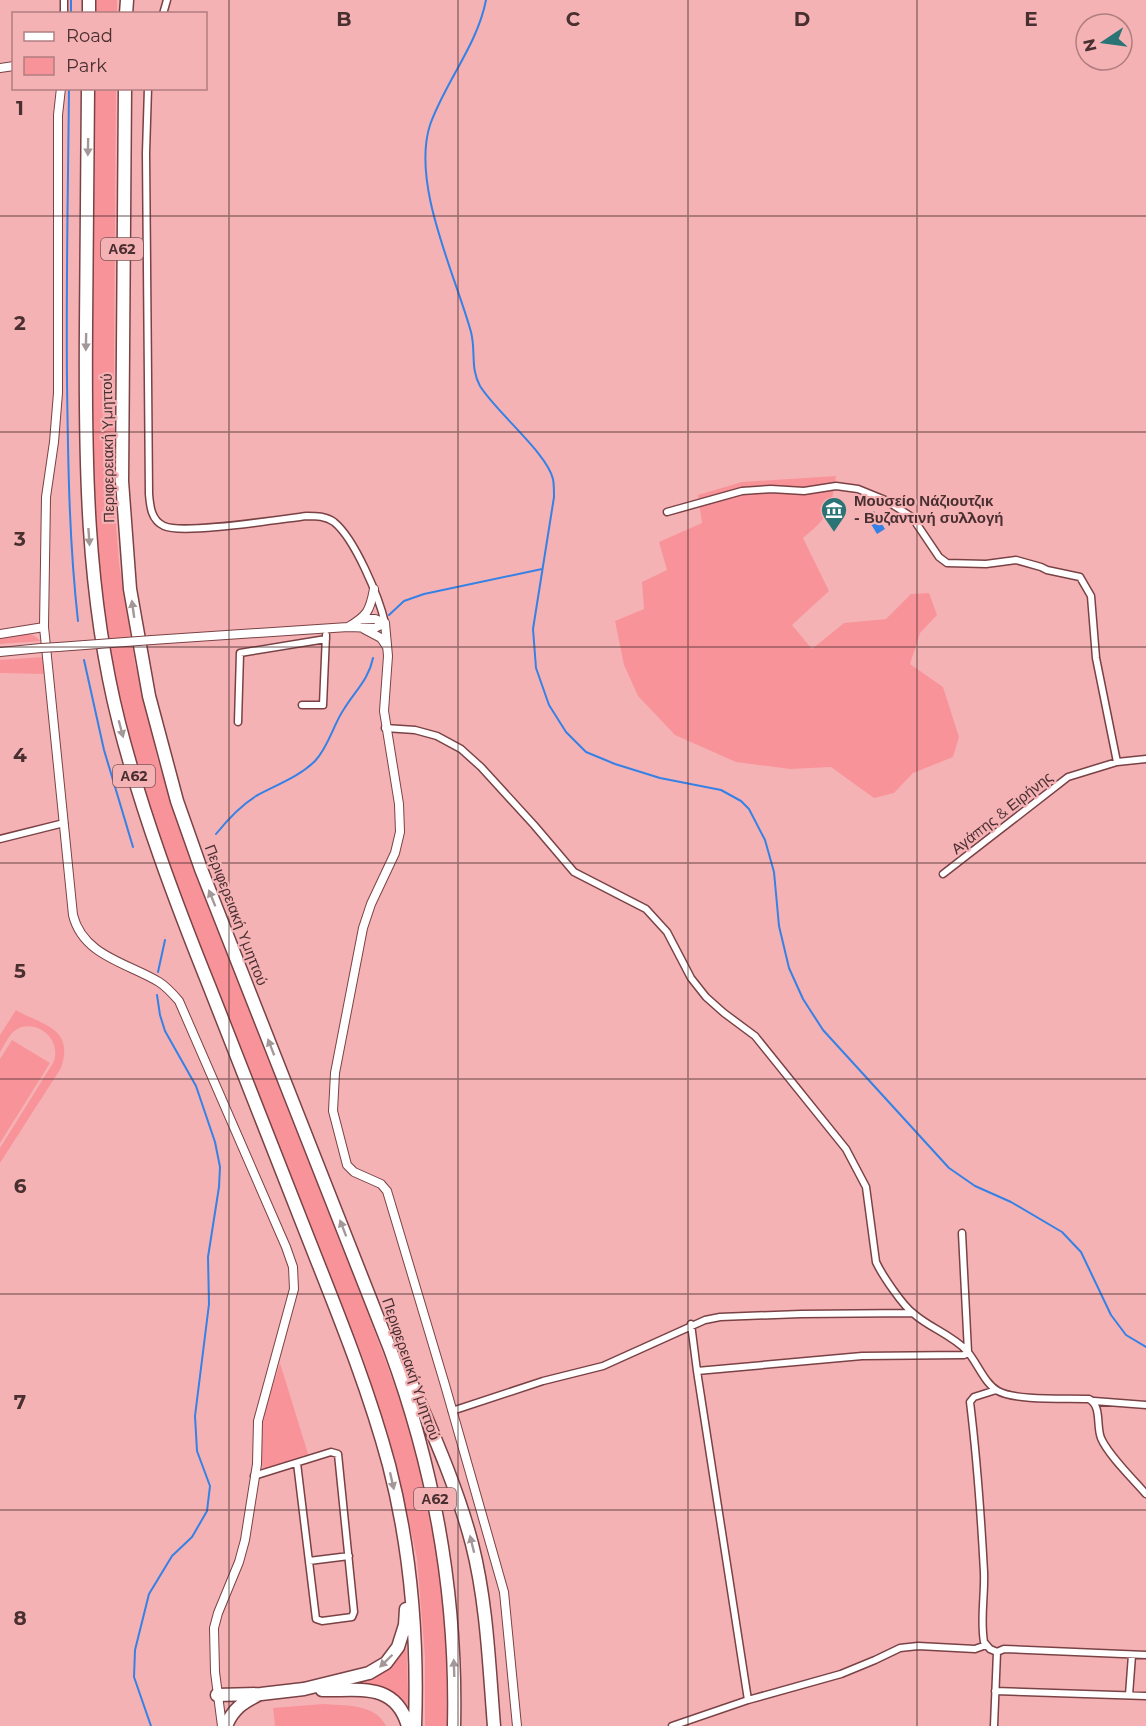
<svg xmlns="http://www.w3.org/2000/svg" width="1146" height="1726" viewBox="0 0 1146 1726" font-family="Montserrat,sans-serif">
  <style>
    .green { fill: #f89499 }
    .water { fill: #3581e5 }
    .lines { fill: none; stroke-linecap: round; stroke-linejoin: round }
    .stream { stroke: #3581e5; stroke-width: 2 }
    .minor-casing { stroke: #7a4245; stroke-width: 9 }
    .tertiary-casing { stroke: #7a4245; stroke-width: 10 }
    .motorway-casing { stroke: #7a4245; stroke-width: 15 }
    .minor { stroke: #fff; stroke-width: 6 }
    .tertiary { stroke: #fff; stroke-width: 8 }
    .motorway { stroke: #fff; stroke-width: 12 }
    .tertiary-bridge-casing { stroke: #7a4245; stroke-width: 10; stroke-linecap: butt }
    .tertiary-bridge { stroke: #fff; stroke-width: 8 }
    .oneway { fill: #a49798 }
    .grid { fill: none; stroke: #492f30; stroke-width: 1.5; stroke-opacity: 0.55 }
    .labels { text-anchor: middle; stroke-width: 4.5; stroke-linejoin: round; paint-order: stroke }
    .shield { fill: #f5b2b5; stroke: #7d5658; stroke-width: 1.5 }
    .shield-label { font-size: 14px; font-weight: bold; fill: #492f30 }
    .street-label { font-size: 15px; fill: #492f30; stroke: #f5b2b5 }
    .poi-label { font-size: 15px; font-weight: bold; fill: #492f30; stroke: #f5b2b5; text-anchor: start }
    .grid-label { font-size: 20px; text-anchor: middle; font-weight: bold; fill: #492f30; stroke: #f5b2b5; stroke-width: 4.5; stroke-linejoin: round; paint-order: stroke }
  </style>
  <rect width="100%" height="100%" fill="#f5b2b5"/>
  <path class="green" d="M95,0H117V13H95Z
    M94,89H116L114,358L115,512L119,563L135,663L158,761L189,858L360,1292L400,1400L416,1453L437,1555L443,1606L446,1657L447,1726H425V1657L417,1558L395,1459L363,1358L206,964L151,817L124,719L113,669L104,615L93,513L91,410Z
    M836,476C831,509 830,516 803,538L829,591L792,625L812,649L844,623L886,619L911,594L929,593L937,615L920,633L910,664L943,687L959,737L953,757L913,773L894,793L874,798L831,767L790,769L736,762L675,735L638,696L624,665L615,621L644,609L642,582L667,570L659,542L702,523L698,495L742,482Z
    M26,634L33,635L41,641L0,644V639Z
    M44,657L46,674L0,673V660Z
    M16,1010C41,1025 75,1027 61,1068L0,1163V1148L53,1063C64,1039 33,1015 13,1032C8,1037 4,1046 0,1052V1035Z
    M12,1040L50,1063L0,1143V1059Z
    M280,1363L309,1457L265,1470L263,1469C254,1432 270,1397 280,1363Z
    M406,1638L409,1717L401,1705L333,1686L354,1682Z
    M323,1704C345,1706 375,1703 386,1726H275L273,1708Z"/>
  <path class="water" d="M874,511L885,529L877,534L866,516Z"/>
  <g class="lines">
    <path class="stream" d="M486,0C477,46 445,82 430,125C411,184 455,274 471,332C476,351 470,368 480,386C496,412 547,453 553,479C554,484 554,491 554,497L533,629L536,668L549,705L566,732L586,752L615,764L660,778L721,790L741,801L749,809L765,840L774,872L779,926L789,968L803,999L823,1030L949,1168L975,1186L1011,1202L1062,1232L1081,1252L1111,1315L1126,1335L1146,1347
      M71,14V0
      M69,88C68,186 66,283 67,380C68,461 69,541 78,621
      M389,615L404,601L424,594L542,569
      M84,660L104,750L133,847
      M216,834C228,819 240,806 256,796C276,785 299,777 315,761C329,746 333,725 344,709C355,691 369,679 373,658
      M158,972L165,940
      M151,1726L134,1677L135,1650L149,1594L172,1556L192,1537L207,1511L210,1486L197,1451L195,1416L209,1304L208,1257L219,1187L220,1167L215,1142L196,1086L165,1031L160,1015L157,995"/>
    <g class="minor-casing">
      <path id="minor" d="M64,14V0
        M163,14L167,0
        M148,88L146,153L149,494C150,506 151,520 164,526C182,535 281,519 307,516C316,516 326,516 334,522C355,539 379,597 385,623
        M667,512L742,491L771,489L804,491L836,486L858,489L885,500L912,517L939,557L947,563L986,564L1016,560L1041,567L1047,570L1080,577L1091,596L1096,658L1117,762
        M302,705H323L326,635
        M238,722L240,653L326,639
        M385,728L415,730L437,736L461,749L481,767L534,825L574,872L646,909L667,932L691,978L706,997L724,1013L755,1036L846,1149L866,1187L876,1262C882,1275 903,1306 914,1314C930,1328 952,1335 967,1351C977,1362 984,1383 998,1391C1016,1401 1067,1398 1089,1399C1102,1406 1096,1426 1101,1438C1108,1455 1134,1480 1146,1494
        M0,839L64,823
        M943,874L1068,777L1117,762L1146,759
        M691,1324L697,1371L748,1700
        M697,1371L862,1356L964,1355L968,1352L962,1233
        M996,1390L974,1397L970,1402C977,1459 981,1516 984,1572C985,1595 980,1619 984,1642L990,1649L997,1652L1004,1649L1146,1655
        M1094,1401L1146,1405
        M452,1411L543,1381L603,1366L705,1320L720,1317L801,1314L912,1313
        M254,1476L331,1452L338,1454L354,1612L352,1617L322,1621L316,1619L297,1463
        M309,1561L349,1556
        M995,1691L1146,1696
        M1129,1695L1132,1655
        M672,1726L748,1700L841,1674L875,1660L900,1648L918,1646L975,1649L986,1645
        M994,1726L997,1652"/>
    </g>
    <g class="tertiary-casing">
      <path id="tertiary" d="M0,68L14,66
        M61,88L58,115V393L54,442L46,497L44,627L73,915C83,956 128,963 159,982C167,987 173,994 179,1001L286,1247L293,1267L294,1289L258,1421L257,1464L245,1540L239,1562L218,1613L214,1628L215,1672L222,1726
        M362,619H375L385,623
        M385,623L388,656L384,711L399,804L400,832L395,853L371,904L363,928L335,1073L333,1111L347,1165L354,1172L381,1184L387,1191L445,1385L504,1592L517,1726
        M348,627C367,616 370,611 374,589
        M364,629L381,638L387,647
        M0,634L44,627
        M152,640L348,627L375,628L385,623
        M58,647L85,645
        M0,652L41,648"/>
    </g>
    <g class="motorway-casing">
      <path id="motorway" d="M89,14V0
        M126,14L127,0
        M88,88C88,168 87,247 86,326C85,460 86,593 119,723C142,813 175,901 210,988C241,1067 272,1146 303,1225C334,1304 367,1383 389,1465C411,1550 418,1639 415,1726
        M125,88L122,481L130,589L149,696L177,801L201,869L390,1349C435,1471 457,1596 454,1726
        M405,1368C429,1425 456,1483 472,1544C487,1603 489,1665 494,1726
        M322,1690C358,1691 395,1681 408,1726
        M217,1695L261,1694L304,1689L369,1673L386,1663L398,1647L405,1625L406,1609
        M226,1726C233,1709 242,1703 258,1695"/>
    </g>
    <use href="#minor" class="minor"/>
    <use href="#tertiary" class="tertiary"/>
    <use href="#motorway" class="motorway"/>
    <g class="tertiary-bridge-casing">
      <path id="tertiary-bridge" d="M85,645L152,640
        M41,648L58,647"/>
    </g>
    <use href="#tertiary-bridge" class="tertiary-bridge"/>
  </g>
  <defs><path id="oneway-solid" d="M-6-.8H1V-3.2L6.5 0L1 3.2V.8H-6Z" transform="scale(1.5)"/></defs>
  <g class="oneway">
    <use href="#oneway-solid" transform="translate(88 147) rotate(91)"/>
    <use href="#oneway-solid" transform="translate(86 342) rotate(91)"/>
    <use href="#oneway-solid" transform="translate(89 537) rotate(86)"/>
    <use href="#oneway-solid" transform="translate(133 609) rotate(-98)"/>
    <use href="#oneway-solid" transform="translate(121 729) rotate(75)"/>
    <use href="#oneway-solid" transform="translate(212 898) rotate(-112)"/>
    <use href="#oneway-solid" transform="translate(271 1047) rotate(-111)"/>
    <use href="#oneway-solid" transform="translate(343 1228) rotate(-111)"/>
    <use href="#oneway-solid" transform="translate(392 1481) rotate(77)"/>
    <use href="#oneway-solid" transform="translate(472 1544) rotate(-104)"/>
    <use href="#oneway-solid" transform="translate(386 1661) rotate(136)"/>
    <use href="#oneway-solid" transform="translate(454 1668) rotate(-92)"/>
  </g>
  <path class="grid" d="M229,0V1726M458,0V1726M688,0V1726M917,0V1726M0,216H1146M0,432H1146M0,647H1146M0,863H1146M0,1079H1146M0,1294H1146M0,1510H1146"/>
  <defs>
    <g id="museum-pin" transform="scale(1.35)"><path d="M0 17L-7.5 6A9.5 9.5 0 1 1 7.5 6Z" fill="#2a7475" stroke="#f5b2b5"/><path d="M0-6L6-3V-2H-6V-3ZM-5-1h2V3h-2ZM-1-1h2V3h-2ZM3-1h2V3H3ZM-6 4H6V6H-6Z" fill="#fff"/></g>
  </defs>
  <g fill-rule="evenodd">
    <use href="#museum-pin" x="834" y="510"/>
  </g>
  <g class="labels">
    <g class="shield">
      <rect x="101" y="238" width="42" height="22" rx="4.5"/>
      <rect x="113" y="765" width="42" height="22" rx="4.5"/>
      <rect x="414" y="1488" width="42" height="22" rx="4.5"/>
    </g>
    <g class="shield-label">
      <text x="122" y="254">Α62</text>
      <text x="134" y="781">Α62</text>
      <text x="435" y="1504">Α62</text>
    </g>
    <g class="street-label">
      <text transform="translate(108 448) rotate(-91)" y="5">Περιφερειακή Υμηττού</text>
      <text transform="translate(1002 813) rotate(-38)" y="5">Αγάπης &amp; Ειρήνης</text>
      <text transform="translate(236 915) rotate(69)" y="5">Περιφερειακή Υμηττού</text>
      <text transform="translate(411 1369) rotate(71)" y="5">Περιφερειακή Υμηττού</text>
    </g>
    <g class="poi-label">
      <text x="854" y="506">Μουσείο Νάζιουτζικ<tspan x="854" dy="17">- Βυζαντινή συλλογή</tspan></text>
    </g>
  </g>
  <g class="grid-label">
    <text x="344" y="26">B</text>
    <text x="573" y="26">C</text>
    <text x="802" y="26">D</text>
    <text x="1031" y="26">E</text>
    <text x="20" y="115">1</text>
    <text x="20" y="330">2</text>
    <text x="20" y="546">3</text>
    <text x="20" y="762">4</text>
    <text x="20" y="978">5</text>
    <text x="20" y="1193">6</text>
    <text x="20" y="1409">7</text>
    <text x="20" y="1625">8</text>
  </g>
  <rect x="12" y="12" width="195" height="78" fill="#f5b2b5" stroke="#b07e80" stroke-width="1.5"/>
  <rect x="24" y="32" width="30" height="9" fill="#ffffff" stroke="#b07e80" stroke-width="1.5"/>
  <text x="66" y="42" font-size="18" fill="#492f30">Road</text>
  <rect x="24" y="57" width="30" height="18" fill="#f89499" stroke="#b07e80" stroke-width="1.5"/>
  <text x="66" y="72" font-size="18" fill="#492f30">Park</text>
  <g transform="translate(1104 42) rotate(257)"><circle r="28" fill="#f5b2b5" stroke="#b07e80" stroke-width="1.5"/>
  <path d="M0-4.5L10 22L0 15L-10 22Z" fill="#2a7475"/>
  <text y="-9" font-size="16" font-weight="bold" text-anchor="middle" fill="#492f30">N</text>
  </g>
</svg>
